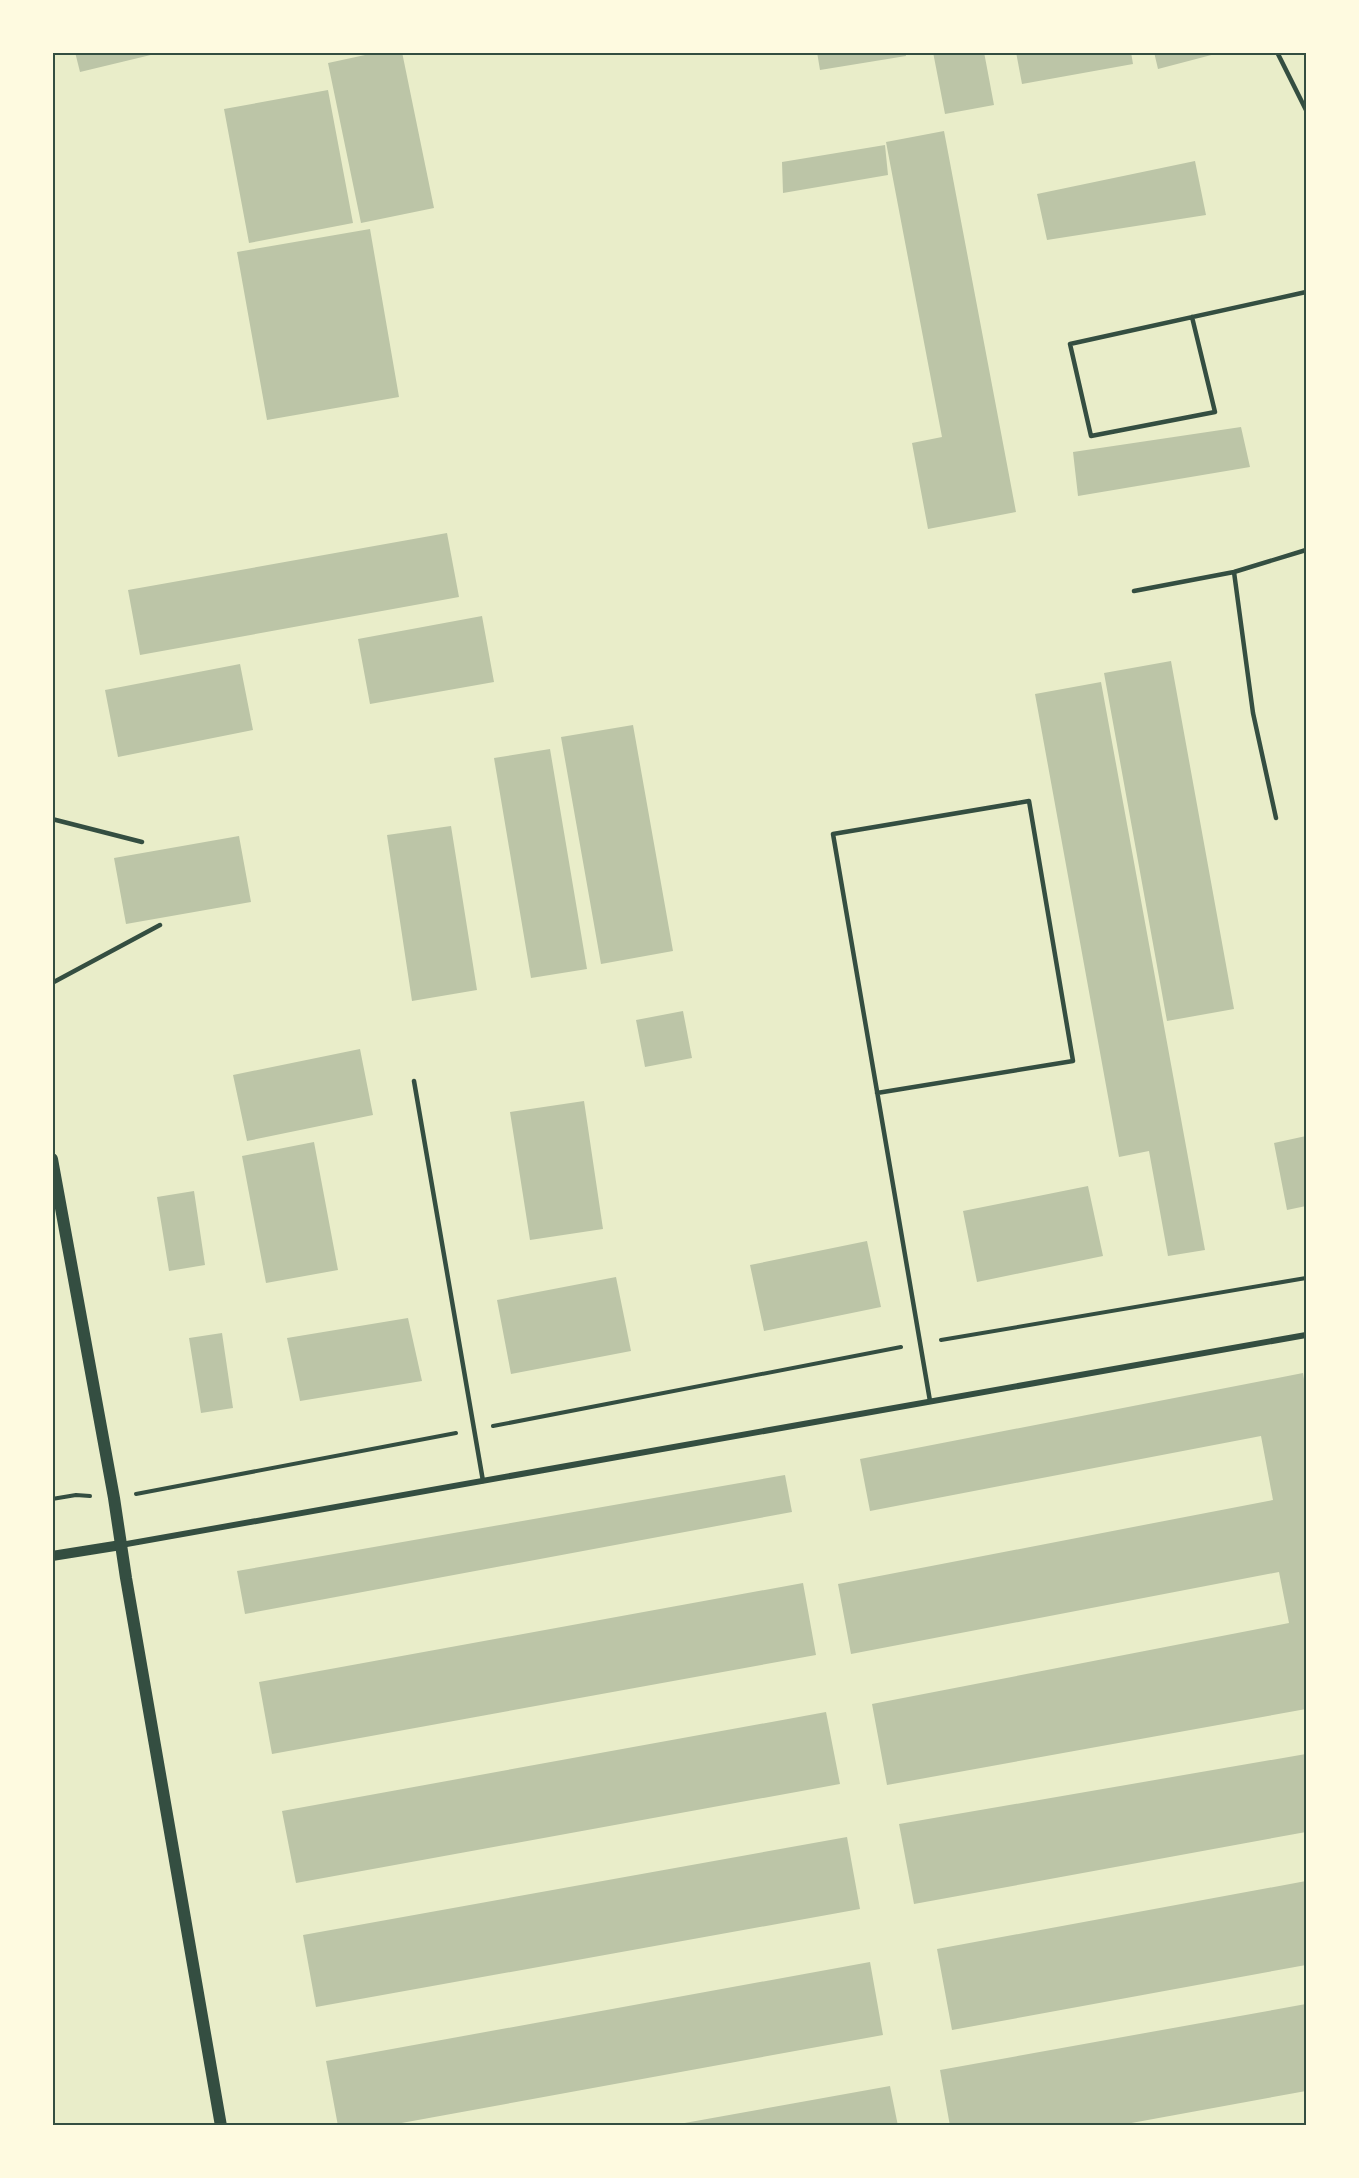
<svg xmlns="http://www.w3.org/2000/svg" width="1359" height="2178" viewBox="0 0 1359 2178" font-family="Commissioner,sans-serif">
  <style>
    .building { fill: #bcc5a7 }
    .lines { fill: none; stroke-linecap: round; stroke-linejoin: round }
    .path { stroke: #344e41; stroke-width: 4 }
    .service { stroke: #344e41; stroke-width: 4.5 }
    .minor { stroke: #344e41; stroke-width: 6 }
    .tertiary { stroke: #344e41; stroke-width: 10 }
    .secondary { stroke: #344e41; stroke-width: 12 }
    .neatline { fill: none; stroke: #344e41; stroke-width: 2 }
  </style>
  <rect width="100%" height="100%" fill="#e9edc9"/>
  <path class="building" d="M75,52H159V53L80,72Z
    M379,52H402L434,208L361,223L328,63Z
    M817,52H905L906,56L820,70Z
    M933,52H984L994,105L945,114Z
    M1016,52H1131L1133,64L1022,84Z
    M1154,52H1219V53L1158,69Z
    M328,90L353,223L249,243L224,109Z
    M944,131L1016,512L928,529L912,443L942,437L886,142Z
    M885,145L888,175L783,193L782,162Z
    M1195,161L1206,215L1047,240L1037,194Z
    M370,229L399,397L267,420L237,252Z
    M1241,427L1250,467L1078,496L1073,452Z
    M447,533L459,597L140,655L128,590Z
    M482,616L494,682L370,704L358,639Z
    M1171,661L1234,1009L1167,1021L1104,673Z
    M240,664L253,730L118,757L105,690Z
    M1101,682L1205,1250L1168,1256L1149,1151L1119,1157L1035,694Z
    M633,725L673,951L601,964L561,737Z
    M550,749L587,969L531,978L494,758Z
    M451,826L477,990L412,1001L387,835Z
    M239,836L251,902L126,924L114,858Z
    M683,1011L692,1058L645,1067L636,1020Z
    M360,1049L373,1115L247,1141L233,1075Z
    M584,1101L603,1229L530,1240L510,1112Z
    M1306,1136V1206L1287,1210L1274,1143Z
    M314,1142L338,1270L266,1283L242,1156Z
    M1088,1186L1103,1256L977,1282L963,1211Z
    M194,1191L205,1265L169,1271L157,1197Z
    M867,1241L881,1307L764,1331L750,1265Z
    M616,1277L631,1351L511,1374L497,1300Z
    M408,1318L422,1381L300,1401L287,1338Z
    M222,1333L233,1408L201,1413L189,1338Z
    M1303,1373L1306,1391V1709L887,1785L872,1704L1289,1623L1279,1572L851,1654L838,1584L1273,1500L1261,1436L870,1511L860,1459Z
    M785,1475L792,1512L245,1614L237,1571Z
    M803,1583L816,1655L272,1754L259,1682Z
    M826,1712L840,1784L296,1883L282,1811Z
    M1306,1754V1832L914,1904L899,1824Z
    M847,1837L860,1909L316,2007L303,1935Z
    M1306,1881V1965L952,2030L937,1949Z
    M870,1962L883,2035L385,2126H338L326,2061Z
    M1306,2004V2091L1115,2126H950L940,2070Z
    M890,2086L898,2126H679V2124Z"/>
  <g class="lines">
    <path class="path" d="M941,1340L1306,1278
      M493,1426L901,1347
      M136,1494L456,1433
      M52,1499L76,1495L90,1496"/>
    <path class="service" d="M1277,52L1306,110
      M1192,317L1215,412L1091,436L1070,344L1306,292
      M1234,572L1253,713L1276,818
      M1134,591L1234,572L1306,550
      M52,819L142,842
      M52,983L160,925
      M414,1081L483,1481
      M877,1093L1073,1061L1029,801L833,834C865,1023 898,1212 930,1401"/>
    <path class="minor" d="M121,1545L1306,1335"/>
    <path class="tertiary" d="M52,1556L121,1545"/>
    <path class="secondary" d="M52,1159L114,1498L126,1578L221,2126"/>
  </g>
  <rect width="1359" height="2178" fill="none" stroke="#fefae0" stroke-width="108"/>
  <rect x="54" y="54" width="1251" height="2070" class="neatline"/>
</svg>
